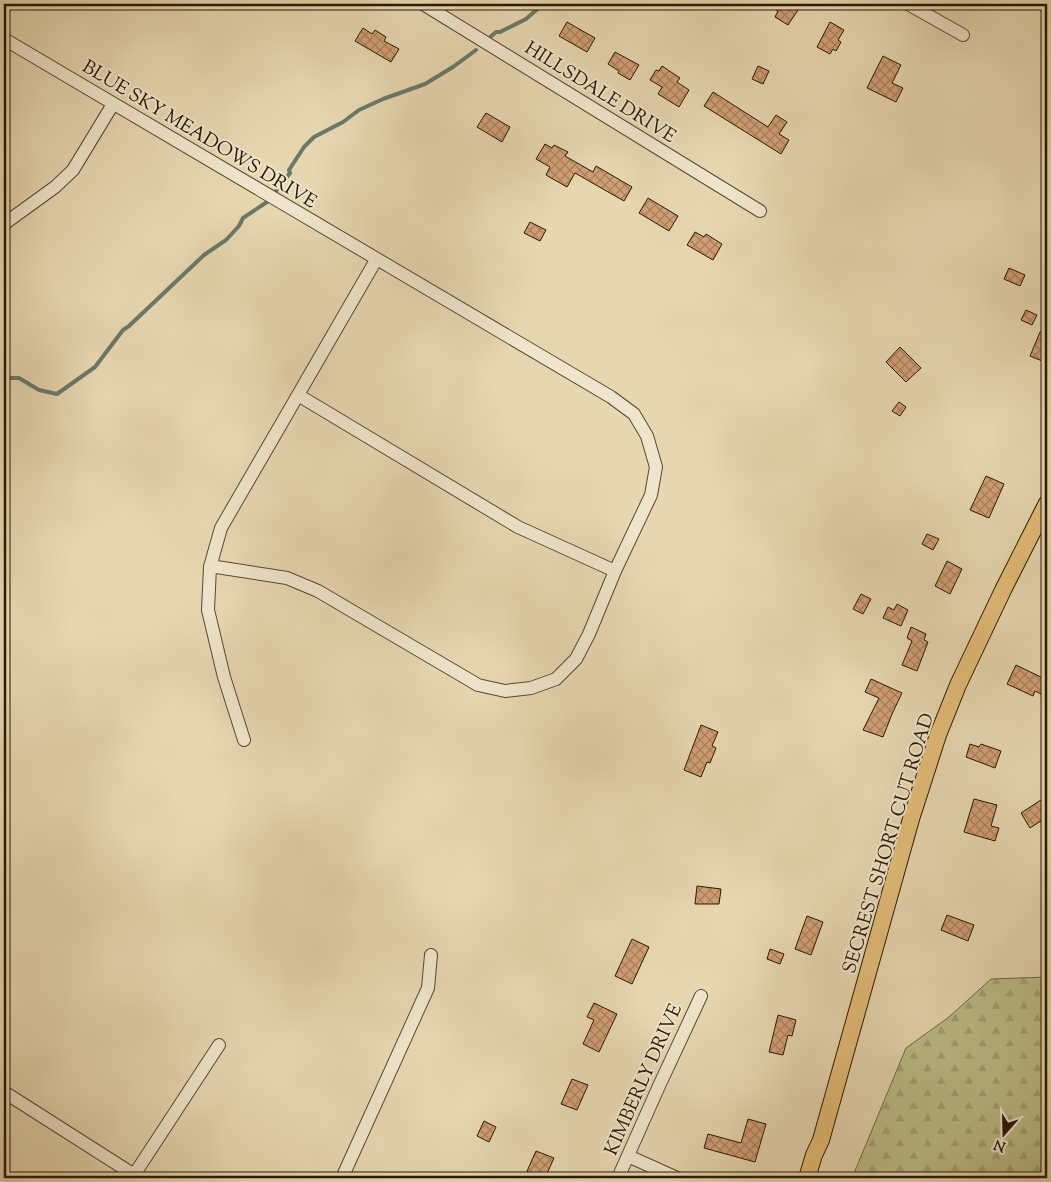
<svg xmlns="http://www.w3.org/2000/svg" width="1051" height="1182" viewBox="0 0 1051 1182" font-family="'Sorts Mill Goudy',serif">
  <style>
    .forest { fill: url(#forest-firs); stroke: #726a45 }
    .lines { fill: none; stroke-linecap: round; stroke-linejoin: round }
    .stream { stroke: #6b7969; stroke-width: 4 }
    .building { fill: url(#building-cross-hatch); stroke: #281802 }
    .minor-casing { stroke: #58482e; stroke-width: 14 }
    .major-casing { stroke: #281802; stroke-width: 18 }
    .minor { stroke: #efe5cc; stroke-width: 12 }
    .major { stroke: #e4bc78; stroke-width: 16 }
    .labels { text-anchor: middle; stroke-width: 4; stroke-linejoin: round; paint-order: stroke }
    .street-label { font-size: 19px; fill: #281802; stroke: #efe5cc }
  </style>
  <defs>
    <pattern id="forest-firs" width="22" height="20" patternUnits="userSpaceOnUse" patternTransform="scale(1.25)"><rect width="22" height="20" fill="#bbbd88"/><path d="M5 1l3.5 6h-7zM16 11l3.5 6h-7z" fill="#a1a274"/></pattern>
    <pattern id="building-cross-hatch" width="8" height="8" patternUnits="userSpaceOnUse" patternTransform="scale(1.25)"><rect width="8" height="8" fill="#d19f74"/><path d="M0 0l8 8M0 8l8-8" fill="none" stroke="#aa815d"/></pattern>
  </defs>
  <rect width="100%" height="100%" fill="#e7d7b1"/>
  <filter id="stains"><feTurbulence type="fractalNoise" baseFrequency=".004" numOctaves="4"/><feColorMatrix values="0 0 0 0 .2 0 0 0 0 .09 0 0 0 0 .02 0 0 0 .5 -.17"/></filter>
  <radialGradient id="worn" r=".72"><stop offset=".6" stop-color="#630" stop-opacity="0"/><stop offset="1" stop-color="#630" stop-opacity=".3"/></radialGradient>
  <path class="forest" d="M1047,977V1178H852L906,1048L949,1017L991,979Z"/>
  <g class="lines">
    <path class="stream" d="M488,39L496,32H500L526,19L543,4
      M276,191L290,173L289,170L304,147L314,137L343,122L359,110L383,99L425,84L453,67L476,50
      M4,383L9,378H19L39,390L57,394L95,367L123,330L129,326L204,255L226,240L239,226L243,218L267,202"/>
  </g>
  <path class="building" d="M766,4H802L788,25L775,17L778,11Z
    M567,22L595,38L587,52L559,36Z
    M830,22L844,30L838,40L841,42L836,51L833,49L830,54L817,47Z
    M363,28L372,34L375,30L386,37L384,41L399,49L391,62L355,41Z
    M615,52L639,65L630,80L618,73L619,71L608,64Z
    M883,56L901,65L892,83L903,88L896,102L867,88Z
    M662,66L680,78L677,82L689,90L679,107L658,94L662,87L650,80L656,70L659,71Z
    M758,66L769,71L763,84L752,79Z
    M713,92L768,127L776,115L787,122L779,134L789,140L781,154L704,106Z
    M486,113L510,127L502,142L477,127Z
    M545,144L552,148L554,145L568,152L565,156L593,172L596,166L632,187L624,201L575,173L567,187L546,175L550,167L536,159Z
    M648,198L678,216L669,231L639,213Z
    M530,222L546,230L540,241L524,233Z
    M695,232L704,237L706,234L722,244L713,260L687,245Z
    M1009,268L1025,275L1020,286L1004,279Z
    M1026,310L1037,315L1032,325L1021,320Z
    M1040,332L1047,335V363L1030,356Z
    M900,347L921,368L906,382L886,362Z
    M899,402L906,407L900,416L892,411Z
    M986,476L1004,484L989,518L970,510Z
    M927,534L939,539L933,550L922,544Z
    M947,561L962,569L950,594L935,586Z
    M861,594L871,599L863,614L853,609Z
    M897,604L908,610L901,626L883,618L888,607L894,610Z
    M911,627L926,634L924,640L928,642L917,671L902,665L912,641L907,638Z
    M1016,665L1047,680V697L1035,691L1033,696L1007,684Z
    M871,679L902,693L892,714L883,737L863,730L879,698L865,692Z
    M701,725L718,732L712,746L716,748L710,763L707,762L701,777L684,770Z
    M970,744L979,747L981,744L1001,751L995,768L966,757Z
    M1047,796V817L1030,828L1021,813Z
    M974,799L997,805L991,826L999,828L995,841L964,832Z
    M697,886L721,889L719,904H695Z
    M947,915L974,925L968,941L941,930Z
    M807,916L823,922L811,955L795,949Z
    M632,939L649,947L632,984L615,976Z
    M770,949L784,954L780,964L767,959Z
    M594,1003L617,1014L599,1052L583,1044L594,1020L587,1017Z
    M778,1015L796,1020L792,1036L788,1035L783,1055L769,1052Z
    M572,1079L588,1085L577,1110L561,1104Z
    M748,1119L766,1124L755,1162L704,1148L708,1134L741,1143Z
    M484,1121L496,1127L489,1142L477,1136Z
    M536,1151L554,1158L545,1178H524Z"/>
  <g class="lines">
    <g class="minor-casing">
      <path id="minor" d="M423,4L760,211
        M908,4L963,35
        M4,39L611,397L634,414L647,436L656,467L651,495L615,571L589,634L576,659L556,679L531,688L505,691L478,685L318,591L287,578L210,566
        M4,224L55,187L73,170L113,104
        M298,395L518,527L615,571
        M244,740L224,677L208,610L210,567L221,528L376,260
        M4,1092L139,1178
        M628,1156L677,1178
        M134,1175L219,1045
        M342,1178L428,988L431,955
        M618,1178L659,1086L701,996"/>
    </g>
    <g class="major-casing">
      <path id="major" d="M807,1178L814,1155L821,1140L911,819L938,735L958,685L1003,590L1047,503"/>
    </g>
    <use href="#minor" class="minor"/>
    <use href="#major" class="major"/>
  </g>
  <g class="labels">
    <g class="street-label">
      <text transform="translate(601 91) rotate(32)" y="7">HILLSDALE DRIVE</text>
      <text transform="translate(200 133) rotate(31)" y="7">BLUE SKY MEADOWS DRIVE</text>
      <text transform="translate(887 843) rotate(-73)" y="7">SECREST SHORT CUT ROAD</text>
      <text transform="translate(642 1079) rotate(-66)" y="7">KIMBERLY DRIVE</text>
    </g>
  </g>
  <rect width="1051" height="1182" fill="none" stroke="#e7d7b1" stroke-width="20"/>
  <rect x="5" y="5" width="1041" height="1172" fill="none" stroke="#281802" stroke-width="2.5"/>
  <rect x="10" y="10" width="1031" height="1162" fill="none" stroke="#281802"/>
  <g transform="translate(1004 1134) rotate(200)" stroke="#efe5cc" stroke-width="4" paint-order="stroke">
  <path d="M0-4L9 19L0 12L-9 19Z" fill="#281802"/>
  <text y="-8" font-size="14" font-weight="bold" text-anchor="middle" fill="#281802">N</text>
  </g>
  <rect width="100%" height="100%" filter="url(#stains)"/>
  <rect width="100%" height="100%" fill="url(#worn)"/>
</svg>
